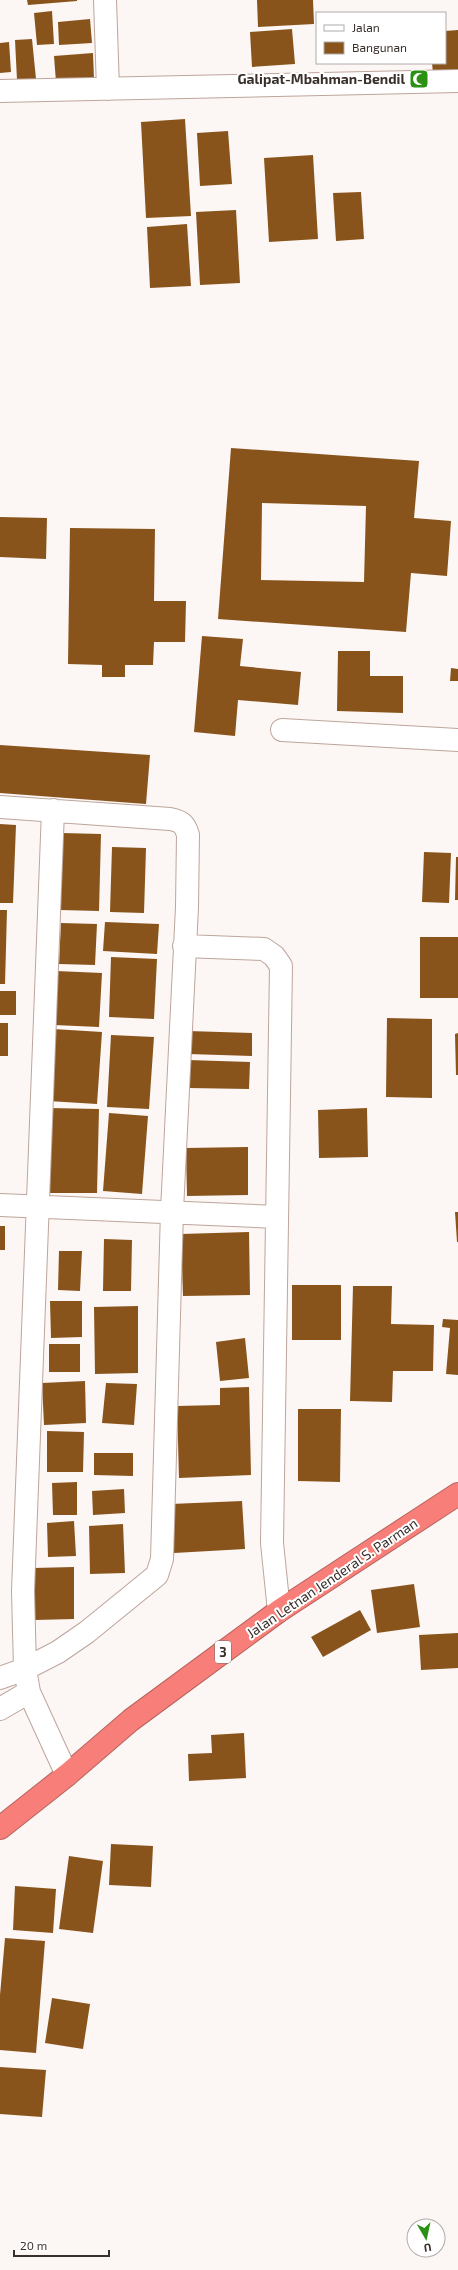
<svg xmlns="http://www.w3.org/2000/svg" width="458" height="2270" viewBox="0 0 458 2270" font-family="'Exo 2',sans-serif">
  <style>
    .building { fill: #89541b; fill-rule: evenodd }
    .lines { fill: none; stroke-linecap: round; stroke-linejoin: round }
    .street-casing { stroke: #bda59b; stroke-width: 24 }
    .highway-casing { stroke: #b5635e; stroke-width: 24 }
    .street { stroke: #fff; stroke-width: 22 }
    .highway { stroke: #f87f79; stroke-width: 22 }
    .labels { text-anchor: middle; stroke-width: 4; stroke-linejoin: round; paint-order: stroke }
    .shield { fill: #fff; stroke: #746d6b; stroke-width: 1 }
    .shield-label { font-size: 13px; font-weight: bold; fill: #392f2b }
    .poi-label { font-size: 14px; font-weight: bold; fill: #392f2b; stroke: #fff; text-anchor: end }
    .street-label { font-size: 14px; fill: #392f2b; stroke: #fff }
  </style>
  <rect width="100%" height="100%" fill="#fcf6f4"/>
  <path class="building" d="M27,0H77V1L28,5Z
    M257,0H313L314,24L258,27Z
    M52,11L54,44L37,45L34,13Z
    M90,19L92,43L59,45L58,22Z
    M292,29L295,64L252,67L250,32Z
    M458,30V72L433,73L432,63H445V31Z
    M32,39L36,79L17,80L15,40Z
    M9,42L11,72L0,73V43Z
    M93,53L94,79L56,82L54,56Z
    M185,119L191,216L146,218L141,122Z
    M228,131L232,184L200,186L197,133Z
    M313,155L318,239L269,242L264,158Z
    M361,192L364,239L336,241L333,193Z
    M236,210L240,283L200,285L196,212Z
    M187,224L191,286L150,288L147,227Z
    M231,448L419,461L414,518L451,521L447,576L411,573L406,632L218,619ZM262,503L366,506L364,582L261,580Z
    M0,517L47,518L46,559L0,557Z
    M70,528L155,529L154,601H186L185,642H154L153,665H125V677H102V665L68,664Z
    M202,636L243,639L240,666L301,672L298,705L238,700L235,736L194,732Z
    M338,651H370V676H403V713L337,711Z
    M451,668L458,669V681H450Z
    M0,745L150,755L146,804L0,793Z
    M0,824L16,825L13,903H0Z
    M62,833L101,834L99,911L60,910Z
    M112,847L146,848L144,913L110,912Z
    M424,852L451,853L449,903L422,902Z
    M456,857H458V900H455Z
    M0,910H7L5,984H0Z
    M105,922L159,924L157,954L103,951Z
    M61,923L97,924L95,965L59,964Z
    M420,937H458V998H420Z
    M111,957L157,959L154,1019L109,1017Z
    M56,971L102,973L99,1027L54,1025Z
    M0,991H16V1015H0Z
    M387,1018L432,1019V1098L386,1097Z
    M0,1023H8V1056H0Z
    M53,1029L102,1032L97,1104L48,1101Z
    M188,1031L252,1033V1056L188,1054Z
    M458,1033V1075H456L455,1034Z
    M111,1035L154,1037L149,1109L107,1107Z
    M188,1060L250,1062L249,1089L188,1088Z
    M49,1108L99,1109L97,1193H47Z
    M367,1108L368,1157L319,1158L318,1110Z
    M109,1113L148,1116L142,1194L103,1191Z
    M248,1147V1195L187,1196L186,1148Z
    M455,1212H458V1242H457Z
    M0,1226H5V1250H0Z
    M249,1232L250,1295L183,1296L181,1234Z
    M104,1239L132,1240L131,1291H103Z
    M59,1251H82L80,1291L58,1290Z
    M292,1285H341V1340H292Z
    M353,1286H392L391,1324L434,1325L433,1371H393L392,1402L350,1401Z
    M50,1301H82V1337L51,1338Z
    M138,1306V1373L95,1374L94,1307Z
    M443,1319L458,1320V1375L446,1374L450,1328L442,1327Z
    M245,1338L249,1378L220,1381L216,1342Z
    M49,1344H80V1372H49Z
    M85,1381L86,1423L44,1425L42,1383Z
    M106,1383L137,1384L134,1425L102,1423Z
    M249,1387L251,1475L179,1478L177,1406L220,1405V1388Z
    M298,1409H341L340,1482L298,1481Z
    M47,1431L84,1432L83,1472H47Z
    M94,1453H133V1476L94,1475Z
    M77,1482V1515H53L52,1483Z
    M124,1489L125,1513L93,1515L92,1491Z
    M242,1501L245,1549L174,1553L171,1504Z
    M74,1521L76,1556L48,1557L47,1523Z
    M123,1524L125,1573L90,1574L89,1526Z
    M74,1567V1619L35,1620L33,1568Z
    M414,1584L420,1627L377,1633L371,1590Z
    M360,1610L371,1630L323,1657L311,1637Z
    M458,1633V1668L421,1670L419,1635Z
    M244,1733L246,1778L189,1781L188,1754L212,1753L211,1735Z
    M111,1844L153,1846L151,1887L109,1885Z
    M69,1856L103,1861L93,1933L59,1929Z
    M15,1886L56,1889L53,1933L13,1930Z
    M5,1938L45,1941L36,2053L0,2050V1995Z
    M52,1998L90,2004L83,2049L45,2043Z
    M0,2067L46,2070L42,2117L0,2114Z"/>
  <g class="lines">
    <g class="street-casing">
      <path id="street" d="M105,0L108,89
        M0,91L458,81
        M282,730L458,740
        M0,807L170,819C181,821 185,824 188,835L187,907L172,1211L162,1559L157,1575L87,1632L58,1652L25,1669L0,1678
        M53,810L23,1591L25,1669L29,1692L67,1775
        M184,946L264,949L274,956L281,966L272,1543L279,1611
        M0,1205L277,1217
        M0,1709L29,1692"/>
    </g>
    <g class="highway-casing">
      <path id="highway" d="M0,1828L67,1775L131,1720L279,1611L458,1494"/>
    </g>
    <use href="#street" class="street"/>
    <use href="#highway" class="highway"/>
  </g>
  <defs>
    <g id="mosque-square" transform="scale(1)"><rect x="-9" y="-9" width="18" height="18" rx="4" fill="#2a9114" stroke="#fff"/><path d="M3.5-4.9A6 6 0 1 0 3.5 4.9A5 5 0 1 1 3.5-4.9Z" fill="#fff"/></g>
  </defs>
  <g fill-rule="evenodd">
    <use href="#mosque-square" x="419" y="79"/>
  </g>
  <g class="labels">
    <rect class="shield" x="215" y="1641" width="16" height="22" rx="3"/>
    <g class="shield-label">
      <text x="223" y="1657">3</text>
    </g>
    <g class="poi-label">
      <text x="405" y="84">Galipat-Mbahman-Bendil</text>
    </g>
    <g class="street-label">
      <text transform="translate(332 1578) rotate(-34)" y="5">Jalan Letnan Jenderal S. Parman</text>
    </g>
  </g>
  <rect x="316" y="12" width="130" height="52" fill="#ffffff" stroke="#b0acaa"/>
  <rect x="324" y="25" width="20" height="6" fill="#ffffff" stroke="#b0acaa"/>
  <text x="352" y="32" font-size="12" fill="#392f2b">Jalan</text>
  <rect x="324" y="42" width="20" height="12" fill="#89541b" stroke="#b0acaa"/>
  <text x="352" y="52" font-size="12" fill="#392f2b">Bangunan</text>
  <g transform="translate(426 2238) rotate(171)"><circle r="19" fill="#ffffff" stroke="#b0acaa"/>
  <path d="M0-3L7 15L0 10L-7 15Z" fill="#2a9114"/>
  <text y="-6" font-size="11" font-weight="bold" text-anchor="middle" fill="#392f2b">U</text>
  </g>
  <path d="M14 2250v6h95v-6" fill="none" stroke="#392f2b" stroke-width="2"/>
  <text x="20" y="2250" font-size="12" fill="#392f2b" stroke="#ffffff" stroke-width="3" paint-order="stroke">20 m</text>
</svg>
